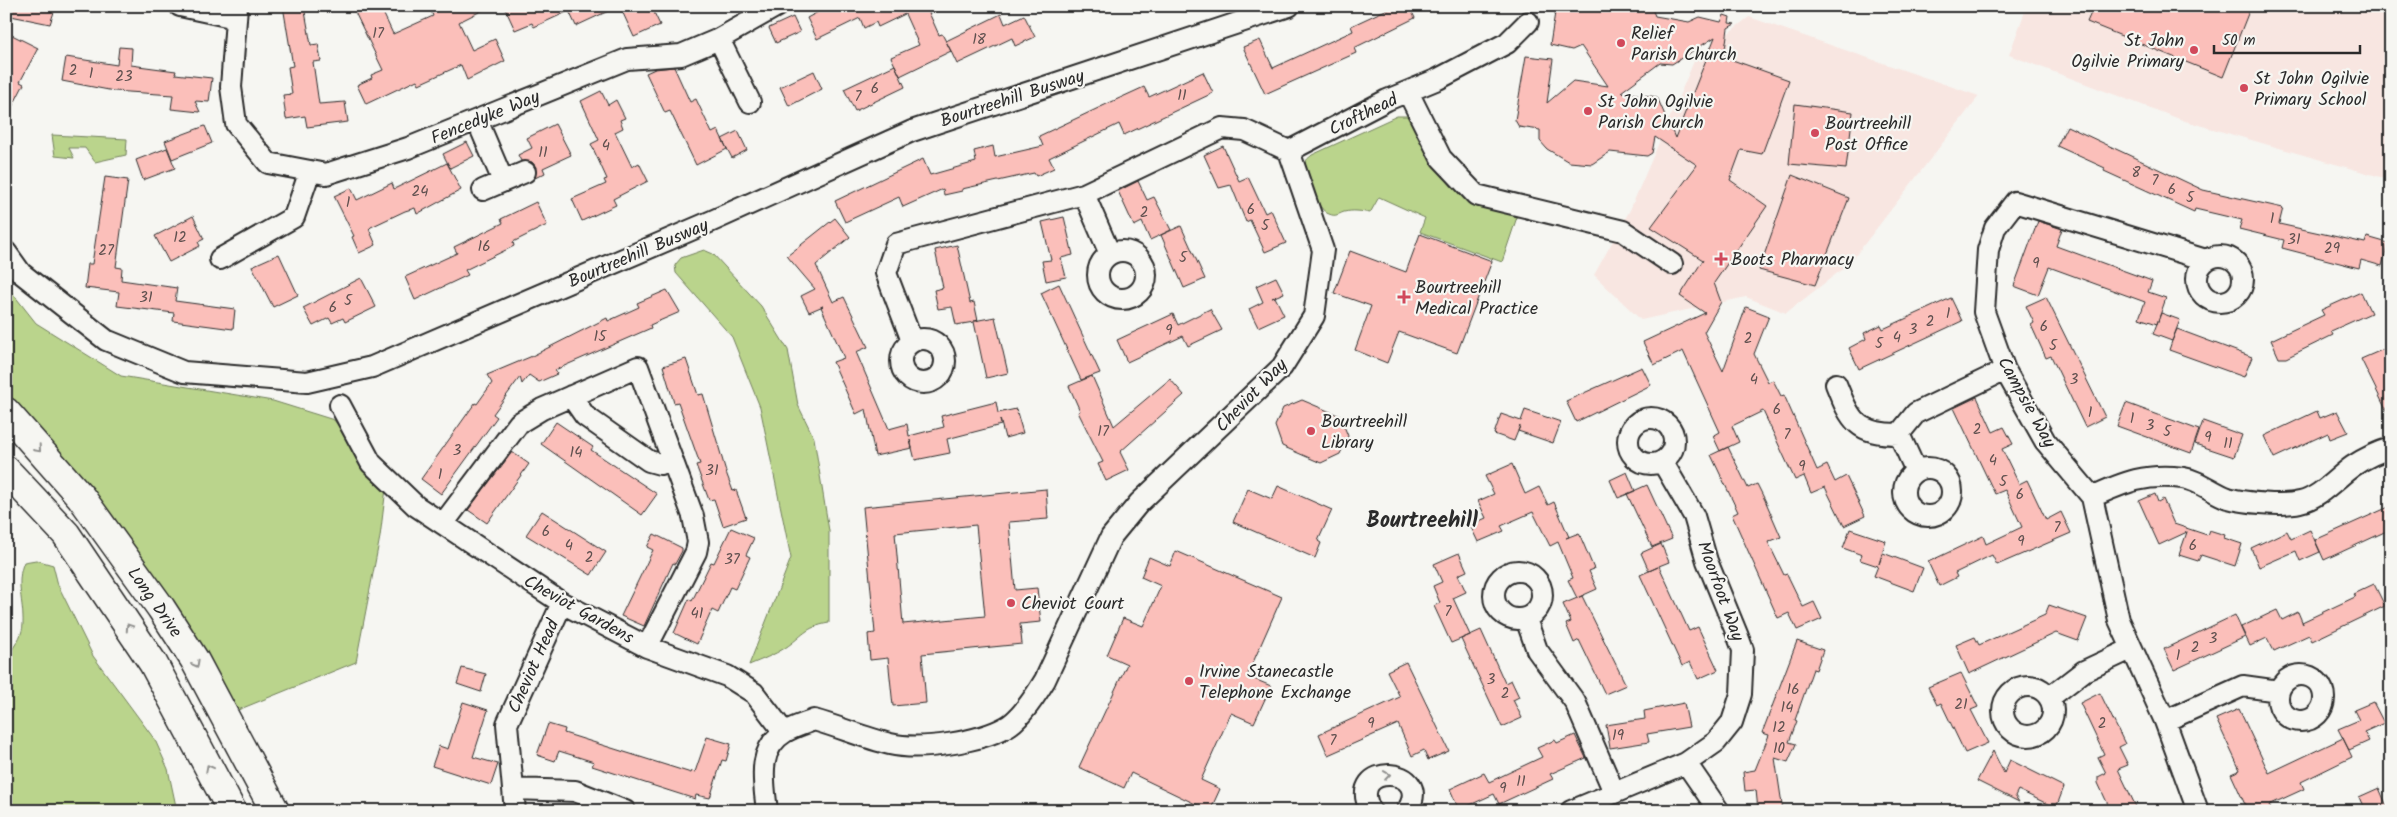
<svg xmlns="http://www.w3.org/2000/svg" width="2397" height="817" viewBox="0 0 2397 817" font-family="Kalam,sans-serif">
  <style>
    .built { fill: #f8e6e1 }
    .green { fill: #bad48c; stroke: #72805c }
    .building { fill: #fbbfba; stroke: #2b2b2b; fill-rule: evenodd }
    .lines { fill: none; stroke-linecap: round; stroke-linejoin: round }
    .minor-casing { stroke: #2b2b2b; stroke-width: 24 }
    .secondary-casing { stroke: #2b2b2b; stroke-width: 31 }
    .minor { stroke: #f6f6f2; stroke-width: 20 }
    .secondary { stroke: #f6f6f2; stroke-width: 28 }
    .oneway { stroke: #90908e }
    .poi-dot { fill: #d1495b; stroke: #f6f6f2; stroke-width: 2 }
    .labels { text-anchor: middle; stroke-width: 4.5; stroke-linejoin: round; paint-order: stroke }
    .number-label { font-size: 15px; fill: #5f504f }
    .poi-label { font-size: 18px; fill: #2b2b2b; stroke: #f6f6f2; text-anchor: start }
    .street-label { font-size: 18px; fill: #2b2b2b; stroke: #f6f6f2 }
    .district-label { font-size: 22px; font-weight: bold; fill: #2b2b2b; stroke: #f6f6f2 }
  </style>
  <rect width="100%" height="100%" fill="#f6f6f2"/>
  <filter id="ink" filterUnits="userSpaceOnUse"><feTurbulence type="fractalNoise" baseFrequency=".02" numOctaves="2"/><feDisplacementMap in="SourceGraphic" scale="10" xChannelSelector="R" yChannelSelector="G"/><feConvolveMatrix kernelMatrix="1 2 1 2 8 2 1 2 1" color-interpolation-filters="sRGB"/></filter>
  <g filter="url(#ink)">
    <path class="built" d="M2027,6H2391V180L2185,121L2009,55Z
      M1749,17L1979,96L1849,264L1786,313L1746,297L1641,320L1594,275L1630,210L1695,59Z"/>
    <path class="green" d="M1397,116H1409L1414,120L1431,159L1451,186L1469,198L1518,214L1502,262L1420,232L1425,218L1379,197L1370,213C1361,211 1353,210 1344,212C1338,214 1336,217 1329,214C1318,211 1303,175 1305,164C1306,159 1309,158 1312,155Z
      M52,135L127,139L126,155L95,162L85,148H69L74,158L55,156Z
      M704,250L713,254L761,306L788,350L798,405L814,438L829,531V623C805,627 803,636 785,648C774,655 761,660 749,665L791,558L760,407L732,337L676,273L675,265L681,258Z
      M6,285L36,323L121,376L273,401L334,420L386,488L380,537L356,662L233,712L6,404Z
      M36,560L53,565L58,585L93,656L155,740L168,769L177,811H6V658C13,648 23,636 23,624C24,602 15,583 24,562Z"/>
    <path class="building" d="M6,6H56L50,24L6,15Z
      M283,6H304L311,45L318,44L321,61L313,62L319,104L345,102L348,122L307,127L305,116L286,119L283,95L292,94L288,67L293,66Z
      M352,6H380L393,34L433,16L429,6H491L459,22L472,50L495,39L505,61L467,80L461,65L419,84L417,80L366,104L357,85L372,78L371,75L383,70Z
      M504,6H619L576,26L569,11L534,27L532,23L515,30Z
      M633,6H651L660,25L634,37L622,11Z
      M829,6H926L939,35L942,34L951,51L900,76L891,57L919,45L905,14L878,27L876,22L864,28L860,18L817,39L807,18Z
      M1394,6H1409L1415,18L1354,48L1356,53L1265,94L1243,47L1260,40L1273,68L1353,31L1351,26Z
      M1556,6H1651L1655,16L1689,22L1700,17L1721,22L1724,15L1730,17L1729,23L1735,24L1728,28L1724,57L1789,80L1762,154L1741,150L1730,180L1767,206L1714,283L1721,302L1704,332L1723,371L1746,307L1769,316L1754,354L1768,382L1773,380L1781,396L1784,395L1817,470L1827,465L1835,482L1846,476L1865,516L1844,526L1825,487L1811,493L1804,476L1795,480L1763,411L1732,426L1739,442L1720,451L1713,436L1720,432L1683,351L1654,365L1643,342L1705,313L1680,296L1703,260L1651,227L1697,165L1655,137L1652,153L1647,156L1610,152L1592,164L1569,162L1547,149L1540,141V130L1519,127L1515,120L1526,56L1553,59L1547,103L1573,81L1608,86L1581,46L1572,50L1550,45ZM1715,37L1675,138L1657,97L1621,92L1660,63L1672,64Z
      M2094,6H2251L2223,77L2087,22Z
      M1001,14L1005,24L1024,15L1035,37L1015,46L1012,38L957,64L946,41Z
      M793,17L800,32L776,43L769,28Z
      M6,32L38,48L20,82L24,84L6,119Z
      M119,47L132,48L131,65L176,71L175,74L212,78L209,102L195,101L200,112L171,109L173,95L114,91L62,81L66,57L117,65Z
      M895,65L905,87L855,111L844,89Z
      M674,67L690,102L696,99L712,133L718,130L727,149L696,165L670,111L665,113L646,73L655,69Z
      M814,71L822,89L789,106L780,87Z
      M1203,72L1213,93L1124,135L1119,124L1049,158L1054,168L1036,176L1034,173L962,189V191L944,195L943,189L903,207L899,197L845,222L835,201L923,159L930,175L976,162L974,151L993,146L995,157L1043,146L1039,136L1109,103L1144,87L1149,97Z
      M601,91L608,105L616,100L625,118L620,120L623,128L615,132L632,167L639,163L648,181L613,199L616,205L582,221L572,199L606,184L604,180L607,179L591,144L599,140L581,101Z
      M1795,104L1853,112L1846,169L1789,164Z
      M555,124L571,155L543,168L545,173L535,178L536,167L532,162L521,161L518,155L532,148L527,138Z
      M205,126L212,143L172,159L165,141Z
      M2067,126L2203,190L2283,208L2279,224L2365,243L2367,237L2388,243L2382,266L2361,260L2359,268L2282,248L2284,240L2239,229L2242,220L2195,209L2194,212L2104,171L2105,168L2057,146Z
      M738,131L747,150L732,158L722,139Z
      M467,142L474,156L450,168L443,154Z
      M1223,146L1239,181L1248,177L1265,213L1271,210L1286,243L1265,252L1250,220L1246,222L1231,185L1219,188L1204,155Z
      M167,148L175,168L143,180L136,160Z
      M447,163L461,190L417,214L415,208L405,211L371,227L369,229L376,245L359,253L352,237L354,236L334,196L351,188L357,200L392,183L394,189Z
      M1792,175L1849,198L1815,285L1759,270Z
      M105,177L128,180L116,267L122,268L121,280L177,288L175,301L235,309L233,329L173,321L174,313L117,306L119,292L85,288L88,264H92Z
      M1138,181L1147,200L1154,197L1171,230L1150,240L1142,222L1134,226L1118,191Z
      M536,202L547,225L513,242L514,246L465,270L468,275L415,300L405,277L457,253L454,247L503,223L501,219Z
      M193,216L204,239L198,242L200,246L169,262L155,236Z
      M1064,217L1073,255L1061,258L1066,277L1046,281L1042,261L1051,260L1042,222Z
      M835,218L850,237L816,265L833,302L844,297L868,347L856,352L889,429L907,424L909,436L944,427L941,416L996,402L998,413L1016,409L1023,433L1005,438L1000,419L1001,425L947,439L950,453L915,460L910,440L912,448L875,456L866,409L856,414L833,362L844,358L821,307L823,306L809,312L801,296L815,289L787,256Z
      M2038,221L2062,229L2056,246L2152,281L2148,292L2166,298L2157,324L2139,318L2145,302L2049,267L2038,295L2014,286Z
      M1181,226L1205,279L1184,288L1161,235Z
      M1420,234L1492,261L1457,353L1399,332L1387,363L1355,350L1371,306L1334,293L1350,251L1406,272Z
      M957,245L970,303L974,302L978,321H974L995,317L1008,373L986,378L974,322L956,325L952,307L938,309L934,290L943,288L935,250Z
      M279,254L298,295L273,307L252,266Z
      M1276,277L1284,293L1272,298L1275,297L1284,315L1258,327L1249,309L1263,302L1256,286Z
      M361,278L376,307L345,322L343,318L332,323L329,318L313,326L303,308Z
      M1059,284L1100,373L1081,380L1041,293Z
      M667,290L680,312L650,325L651,328L555,370L557,374L539,382L529,375L522,384L520,377L493,414L497,417L441,494L421,479L475,403L477,404L492,383L487,375L530,357L607,318L608,321L639,307L637,303Z
      M2361,292L2371,313L2331,331L2333,335L2286,358H2279L2271,340L2324,315L2321,310Z
      M2046,297L2105,417L2085,427L2051,356L2046,358L2031,325L2034,323L2026,306Z
      M1951,298L1962,321L1859,369L1849,348L1866,339L1864,333L1881,325L1883,329Z
      M1210,309L1222,330L1188,346L1183,336L1127,362L1117,340L1173,314L1178,325Z
      M2161,313L2180,320L2172,341L2177,329L2252,357L2244,377L2169,350L2172,341L2153,334Z
      M2384,349L2391,362V420L2361,359Z
      M686,359L698,395L703,394L727,475L733,491L736,490L746,518L723,526L714,499L709,500L696,465L700,464L678,402L674,403L663,366Z
      M1642,367L1651,385L1576,422L1566,401Z
      M1092,376L1114,426L1170,379L1184,395L1120,452L1129,470L1106,481L1098,464L1103,462L1078,412L1080,411L1069,386Z
      M1977,397L1993,432L2004,427L2013,444L2002,449L2019,484L2027,480L2046,520L2061,512L2071,533L1997,565L1992,555L1955,573L1957,577L1939,586L1928,562L1983,536L1986,544L2022,527L2005,490L1995,494L1954,408Z
      M1302,400L1340,416L1348,436L1340,454L1321,463L1282,446L1275,426L1283,408Z
      M2126,403L2199,430L2191,453L2117,426Z
      M1525,410L1561,422L1553,443L1518,431L1520,426L1514,441L1494,434L1501,414L1521,421Z
      M2317,411L2320,418L2337,411L2348,432L2330,439L2328,433L2274,458L2264,436Z
      M2203,421L2242,435L2234,457L2195,444Z
      M556,422L593,447L591,450L657,494L642,515L541,444Z
      M1728,447L1748,488L1757,484L1765,500L1781,537L1768,542L1784,575L1787,574L1803,607L1814,602L1822,619L1797,630L1789,613L1778,618L1732,515L1738,512L1711,455Z
      M512,452L529,464L487,523L468,510Z
      M1512,464L1525,494L1539,487L1548,505L1554,502L1569,537L1566,538L1579,533L1594,569L1589,571L1597,589L1577,598L1568,580L1573,578L1558,542L1550,546L1533,512L1501,526L1504,531L1478,542L1470,525L1486,518L1478,501L1494,494L1485,476Z
      M1627,472L1635,491L1618,498L1610,480Z
      M1647,485L1672,539L1652,547L1627,494Z
      M1278,486L1332,510L1318,541L1321,543L1315,558L1233,522L1248,489L1272,499Z
      M1046,489L1048,519L1009,522L1015,590L1037,588L1041,622L1020,624L1022,644L922,654L926,703L893,706L888,658L870,660L868,634L875,633L863,507ZM976,525L985,616L903,624L895,533Z
      M2155,494L2158,502L2163,499L2174,524L2207,535L2209,530L2225,535L2224,538L2242,544L2235,566L2201,555L2198,561L2179,555L2187,532L2159,545L2139,501Z
      M2391,506V529L2324,560L2315,540Z
      M542,511L606,552L591,575L526,535Z
      M731,528L754,538L746,555L750,557L735,589L730,587L718,613L712,610L697,644L674,633L689,599L692,601L711,562L714,563Z
      M1850,529L1886,541L1879,564L1883,553L1923,568L1914,591L1874,576L1878,566L1860,560L1862,555L1843,548Z
      M2310,530L2320,552L2300,561L2296,551L2259,567L2251,548L2287,531L2291,539Z
      M654,534L682,548V551L675,564L673,563L644,626L621,616L653,550L647,547Z
      M1661,544L1669,562L1659,566L1689,631L1698,627L1718,670L1698,679L1690,662L1682,666L1640,575L1658,567L1649,571L1641,553Z
      M1176,551L1282,597L1247,676L1271,686L1254,723L1231,713L1201,780L1220,789L1210,811L1131,773L1124,788L1079,767L1127,664L1107,655L1123,618L1143,626L1161,586L1141,577L1149,557L1170,566Z
      M1459,553L1467,571L1458,575L1466,592L1453,598L1470,635L1451,643L1434,606L1440,603L1433,586L1442,582L1434,564Z
      M2374,584L2385,606L2312,641L2309,635L2274,651L2267,638L2250,646L2241,627L2277,610L2282,620L2298,612L2303,624L2302,622L2355,597L2353,594Z
      M1582,596L1626,685L1605,694L1579,640L1574,643L1566,624L1571,622L1563,604Z
      M2049,605L2087,618L2078,641L2056,633L1969,674L1956,645L1975,637L1979,645L2045,615Z
      M2235,615L2245,637L2174,670L2164,649Z
      M1481,630L1505,683L1511,680L1519,697L1513,700L1522,718L1502,727L1461,639Z
      M1797,641L1823,650L1816,670L1813,669L1795,720L1797,721L1789,742L1796,744L1788,762L1775,758L1783,811L1758,810L1756,790L1745,791L1743,772L1755,770L1769,735L1762,733Z
      M1406,662L1449,751L1428,760L1424,750L1412,756L1398,724L1328,755L1319,734L1400,697L1387,671Z
      M462,668L486,674L481,692L457,684Z
      M1961,673L1978,707L1971,710L1988,743L1965,753L1941,703L1937,705L1928,687Z
      M2100,693L2125,744L2119,747L2128,765L2118,769L2138,811H2111L2098,783V777L2106,773L2098,757L2104,754L2080,703Z
      M463,702L488,710L473,757L498,764L491,785L432,766L439,746L448,749Z
      M2373,702L2384,723L2364,732L2369,741L2349,750L2338,729L2359,720L2354,710Z
      M1684,703L1689,727L1647,734L1649,742L1610,748L1606,725L1645,719L1644,711Z
      M2239,709L2269,773L2343,738L2352,757L2301,782L2304,789L2269,805L2272,811H2248L2231,774L2240,770L2216,719Z
      M548,724L565,729L564,733L691,773L692,771L695,772L707,737L731,744L726,761L722,760L710,798L696,795L695,799L592,766L594,762L559,751L555,761L537,755Z
      M1575,735L1586,758L1550,774L1553,779L1499,804L1494,794L1459,810L1450,789L1484,773L1489,782L1542,757L1537,748L1555,740L1557,743Z
      M1993,751L2004,773L2010,760L2064,787L2056,808L2018,790L2015,796L2019,802L1977,781Z
      M2379,788L2389,811H2365L2359,797Z"/>
    <g class="lines">
      <g class="minor-casing">
        <path id="minor" d="M180,6L236,18
          M237,6L231,87L236,124L268,163L326,174L408,148L627,59L681,55L719,39L777,6
          M719,39L750,102
          M1408,92L1441,158L1476,195L1623,231L1672,264
          M477,120L503,181
          M1289,151L1387,100L1438,79L1507,43L1528,22
          M483,190L525,172
          M1084,194L1110,254
          M1098 275a24 24 0 1 1 48 0a24 24 0 1 1-48 0Z
          M6,252L21,273L106,340L184,372L307,382L372,367L712,221L912,131L1289,6
          M2197 279a23 23 0 1 1 46 0a23 23 0 1 1-46 0Z
          M220,259L294,217L310,171
          M901 361a22 22 0 1 1 44 0a22 22 0 1 1-44 0Z
          M1836,384C1851,422 1857,434 1899,434
          M571,396L585,416L649,461L660,464L673,461
          M340,405L371,463L416,506L562,603L647,647L727,676L754,693L784,732
          M1628 441a23 23 0 1 1 46 0a23 23 0 1 1-46 0Z
          M1904 492a24 24 0 1 1 48 0a24 24 0 1 1-48 0Z
          M1916,471L1899,434L1916,413L2005,370
          M2092,497C2124,482 2147,473 2183,478C2199,480 2213,493 2228,498C2245,503 2283,506 2300,502C2320,498 2337,477 2353,466C2365,458 2377,452 2391,448
          M443,524L519,423L542,409L638,367L693,516L698,542L696,552L647,647
          M1494 595a24 24 0 1 1 48 0a24 24 0 1 1-48 0Z
          M1526,619L1537,650L1575,702L1614,792
          M2278 698a23 23 0 1 1 46 0a23 23 0 1 1-46 0Z
          M2003 711a25 25 0 1 1 50 0a25 25 0 1 1-50 0Z
          M2049,698L2084,671L2131,649
          M2165,721L2243,686L2279,691
          M1686,763L1719,811
          M513,789L575,791L625,811
          M515,811L507,724L562,603
          M767,811C764,783 756,749 785,732C793,727 804,724 814,720C839,727 865,738 890,744C921,751 979,742 1006,727C1021,719 1036,695 1045,680L1111,537L1139,503L1282,367L1314,316L1323,250L1289,151L1244,130L1222,128L1084,194L896,244L886,273L912,341
          M1371,811C1344,761 1436,765 1407,811
          M1571,811L1686,763L1716,742L1732,722L1741,694L1743,650L1737,634L1707,561L1694,516L1662,461
          M2198,811L2165,721L2119,620L2092,497L2045,441L2005,370L1984,312L1988,250L1995,228L2015,202L2206,260"/>
      </g>
      <g class="secondary-casing">
        <path id="secondary" d="M6,412L81,497L161,608L194,659L275,811
          M6,470L66,534L153,663L232,811"/>
      </g>
      <use href="#minor" class="minor"/>
      <use href="#secondary" class="secondary"/>
    </g>
    <defs><path id="oneway-chevron" d="M-2-3.5L2.5 0L-2 3.5" fill="none" stroke-width="1.6" stroke-linecap="round" stroke-linejoin="round" transform="scale(1.25)"/></defs>
    <g class="oneway">
      <use href="#oneway-chevron" transform="translate(38 449) rotate(49)"/>
      <use href="#oneway-chevron" transform="translate(129 627) rotate(-124)"/>
      <use href="#oneway-chevron" transform="translate(196 664) rotate(61)"/>
      <use href="#oneway-chevron" transform="translate(209 768) rotate(-118)"/>
      <use href="#oneway-chevron" transform="translate(1387 775) rotate(-8)"/>
    </g>
  </g>
  <g class="poi-dot">
    <circle cx="1621" cy="43" r="5"/>
    <circle cx="2194" cy="50" r="5"/>
    <circle cx="2244" cy="88" r="5"/>
    <circle cx="1588" cy="111" r="5"/>
    <circle cx="1815" cy="133" r="5"/>
    <path d="M1718.5 251.5h5v5h5v5h-5v5h-5v-5h-5v-5h5z"/>
    <path d="M1401.5 289.5h5v5h5v5h-5v5h-5v-5h-5v-5h5z"/>
    <circle cx="1311" cy="431" r="5"/>
    <circle cx="1011" cy="603" r="5"/>
    <circle cx="1189" cy="681" r="5"/>
  </g>
  <g class="labels">
    <g class="number-label">
      <text x="378" y="38">17</text>
      <text x="979" y="44">18</text>
      <text x="73" y="75">2</text>
      <text x="91" y="78">1</text>
      <text x="124" y="81">23</text>
      <text x="875" y="93">6</text>
      <text x="1182" y="100">11</text>
      <text x="858" y="101">7</text>
      <text x="606" y="150">4</text>
      <text x="543" y="157">11</text>
      <text x="2136" y="177">8</text>
      <text x="2155" y="185">7</text>
      <text x="2172" y="194">6</text>
      <text x="420" y="196">24</text>
      <text x="2190" y="202">5</text>
      <text x="348" y="207">1</text>
      <text x="1251" y="214">6</text>
      <text x="1144" y="217">2</text>
      <text x="2272" y="223">1</text>
      <text x="1265" y="230">5</text>
      <text x="180" y="242">12</text>
      <text x="2294" y="244">31</text>
      <text x="484" y="251">16</text>
      <text x="2332" y="253">29</text>
      <text x="106" y="255">27</text>
      <text x="1183" y="262">5</text>
      <text x="2036" y="268">9</text>
      <text x="146" y="302">31</text>
      <text x="348" y="305">5</text>
      <text x="333" y="312">6</text>
      <text x="1948" y="318">1</text>
      <text x="1930" y="326">2</text>
      <text x="2044" y="331">6</text>
      <text x="1913" y="334">3</text>
      <text x="1169" y="335">9</text>
      <text x="600" y="341">15</text>
      <text x="1897" y="342">4</text>
      <text x="1748" y="343">2</text>
      <text x="1879" y="348">5</text>
      <text x="2053" y="350">5</text>
      <text x="1754" y="384">4</text>
      <text x="2074" y="384">3</text>
      <text x="1777" y="414">6</text>
      <text x="2090" y="417">1</text>
      <text x="2132" y="423">1</text>
      <text x="2150" y="430">3</text>
      <text x="1977" y="434">2</text>
      <text x="1103" y="436">17</text>
      <text x="2167" y="436">5</text>
      <text x="1787" y="439">7</text>
      <text x="2208" y="442">9</text>
      <text x="2228" y="448">11</text>
      <text x="457" y="455">3</text>
      <text x="576" y="457">14</text>
      <text x="1993" y="465">4</text>
      <text x="1802" y="471">9</text>
      <text x="712" y="475">31</text>
      <text x="440" y="479">1</text>
      <text x="2003" y="486">5</text>
      <text x="2020" y="499">6</text>
      <text x="2057" y="532">7</text>
      <text x="546" y="536">6</text>
      <text x="2021" y="546">9</text>
      <text x="569" y="550">4</text>
      <text x="2193" y="550">6</text>
      <text x="589" y="562">2</text>
      <text x="732" y="564">37</text>
      <text x="1448" y="616">7</text>
      <text x="697" y="618">41</text>
      <text x="2213" y="643">3</text>
      <text x="2195" y="652">2</text>
      <text x="2178" y="660">1</text>
      <text x="1491" y="684">3</text>
      <text x="1793" y="694">16</text>
      <text x="1505" y="698">2</text>
      <text x="1961" y="709">21</text>
      <text x="1787" y="712">14</text>
      <text x="1371" y="728">9</text>
      <text x="2102" y="728">2</text>
      <text x="1779" y="732">12</text>
      <text x="1618" y="740">19</text>
      <text x="1333" y="745">7</text>
      <text x="1779" y="753">10</text>
      <text x="1521" y="786">11</text>
      <text x="1503" y="793">9</text>
    </g>
    <g class="poi-label">
      <text x="1631" y="39">Relief<tspan x="1631" dy="21">Parish Church</tspan></text>
      <text x="2184" y="46" text-anchor="end">St John<tspan x="2184" dy="21">Ogilvie Primary</tspan></text>
      <text x="2254" y="84">St John Ogilvie<tspan x="2254" dy="21">Primary School</tspan></text>
      <text x="1598" y="107">St John Ogilvie<tspan x="1598" dy="21">Parish Church</tspan></text>
      <text x="1825" y="129">Bourtreehill<tspan x="1825" dy="21">Post Office</tspan></text>
      <text x="1731" y="265">Boots Pharmacy</text>
      <text x="1415" y="293">Bourtreehill<tspan x="1415" dy="21">Medical Practice</tspan></text>
      <text x="1321" y="427">Bourtreehill<tspan x="1321" dy="21">Library</tspan></text>
      <text x="1021" y="609">Cheviot Court</text>
      <text x="1199" y="677">Irvine Stanecastle<tspan x="1199" dy="21">Telephone Exchange</tspan></text>
    </g>
    <g class="street-label">
      <text transform="translate(1012 98) rotate(-18)" y="6">Bourtreehill Busway</text>
      <text transform="translate(1363 114) rotate(-26)" y="6">Crofthead</text>
      <text transform="translate(485 117) rotate(-22)" y="6">Fencedyke Way</text>
      <text transform="translate(638 253) rotate(-23)" y="6">Bourtreehill Busway</text>
      <text transform="translate(1251 395) rotate(-46)" y="6">Cheviot Way</text>
      <text transform="translate(2027 402) rotate(61)" y="6">Campsie Way</text>
      <text transform="translate(1721 591) rotate(70)" y="6">Moorfoot Way</text>
      <text transform="translate(155 602) rotate(55)" y="6">Long Drive</text>
      <text transform="translate(579 609) rotate(29)" y="6">Cheviot Gardens</text>
      <text transform="translate(533 666) rotate(-66)" y="6">Cheviot Head</text>
    </g>
    <g class="district-label">
      <text x="1422" y="527">Bourtreehill</text>
    </g>
  </g>
  <rect width="2397" height="817" fill="none" stroke="#f6f6f2" stroke-width="25"/>
  <rect x="12" y="12" width="2372" height="792" fill="none" stroke="#2b2b2b" stroke-width="2" filter="url(#ink)"/>
  <path d="M2214 45v8h146v-8" fill="none" stroke="#2b2b2b" stroke-width="2.5"/>
  <text x="2222" y="45" font-size="15" fill="#2b2b2b" stroke="#f6f6f2" stroke-width="4" paint-order="stroke">50 m</text>
</svg>
